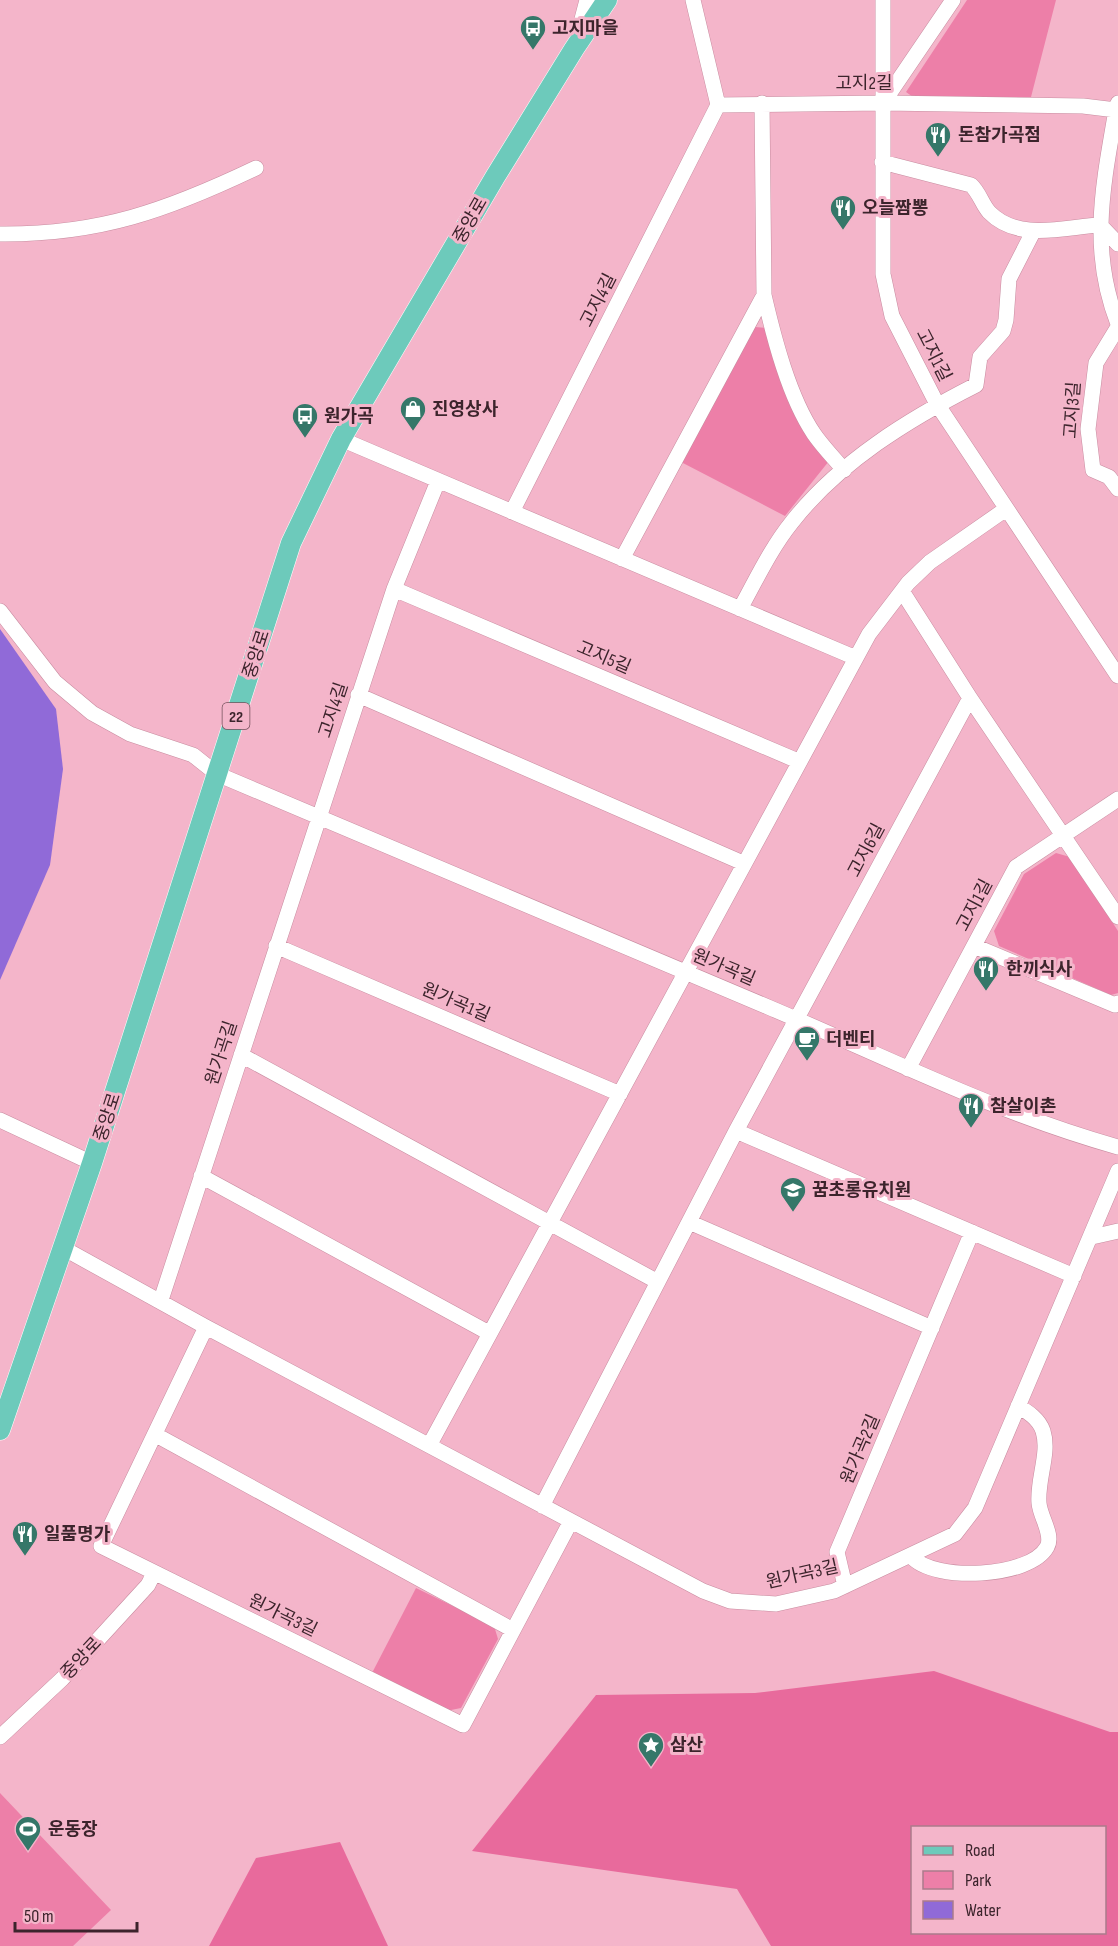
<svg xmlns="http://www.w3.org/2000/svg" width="1118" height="1946" viewBox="0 0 1118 1946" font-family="'Sofia Sans Condensed','Noto Sans KR',sans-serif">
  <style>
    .green { fill: #ed7fa8 }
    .forest { fill: #e86a9c; fill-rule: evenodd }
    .water { fill: #906ad8 }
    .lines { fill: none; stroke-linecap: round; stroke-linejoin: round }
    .minor-casing { stroke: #c88ca0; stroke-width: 16 }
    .major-casing { stroke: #fff; stroke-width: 21 }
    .minor { stroke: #fff; stroke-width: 15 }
    .major { stroke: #6dcabb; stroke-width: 20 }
    .labels { text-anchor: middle; stroke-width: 6; stroke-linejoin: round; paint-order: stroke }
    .shield { fill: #f4b5ca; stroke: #73505b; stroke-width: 1.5 }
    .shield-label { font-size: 16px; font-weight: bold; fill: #3c242c }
    .poi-label { font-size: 18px; font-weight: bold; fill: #3c242c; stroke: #f4b5ca; text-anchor: start }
    .street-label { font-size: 18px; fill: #3c242c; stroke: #f4b5ca }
  </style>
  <rect width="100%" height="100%" fill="#f4b5ca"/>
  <path class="green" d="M967,0H1056L1031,97H913L906,92Z
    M755,327L767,328L829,461L785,516L681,462Z
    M1056,853L1070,857L1118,931V993L1111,995L999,946L994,931L1024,874Z
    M416,1588L494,1626L498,1639L461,1708L446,1711L372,1673Z
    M0,1793L111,1910L73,1946H0Z"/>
  <path class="forest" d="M934,1671L1110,1732H1118V1946H771L737,1889L472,1851L596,1695L755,1693ZM912,1828H1104V1932H912Z
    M340,1842L388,1946H209L256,1858Z"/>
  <path class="water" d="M0,629L56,709L63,769L50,865L0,980Z"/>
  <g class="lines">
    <g class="minor-casing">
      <path id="minor" d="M693,0L718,105
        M883,0V274L892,316L937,404L1118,676
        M577,38L587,0
        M762,103L764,295C774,338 789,397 814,434C823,447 834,458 844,470
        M883,103L953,0
        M718,105L883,103L1083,106L1116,110L1118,103
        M1116,110C1103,185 1089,250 1118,324
        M882,162L971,185C979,192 982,204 989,212C1018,242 1064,227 1100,225L1118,244
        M0,234C99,235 168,210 256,168
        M1118,327L1096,363L1088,429L1093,470L1109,477L1118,489
        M341,439L856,658
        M512,512L718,105
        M622,559L764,295
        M394,589L798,761
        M902,591L970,698L1118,917
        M740,609C756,580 771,548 792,522C839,462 909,419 976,385L980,357L1003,331L1006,320L1009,279L1033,232
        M0,611L55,682L92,713L130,734L193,755L217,774C401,852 585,929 768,1007C884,1056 996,1113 1118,1147
        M358,695L743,863
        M276,946L620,1094
        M974,946L1115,1005L1118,1003
        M241,1055L658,1282
        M908,1069L1016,867L1118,799
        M0,1120L92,1163
        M736,1131L1074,1276
        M201,1176L489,1333
        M689,1222L932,1328
        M1092,1237L1118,1231
        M63,1248L206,1327L703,1591L730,1601L776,1604L834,1591L955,1534L975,1508L1118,1171
        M161,1300L394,589L438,481
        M206,1327L101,1546L463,1725L571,1521
        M156,1435L513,1630
        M430,1444L869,634L908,583L930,562L1006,509
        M542,1506L736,1131L970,698
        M912,1557C934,1582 1030,1578 1047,1547C1054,1535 1040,1517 1039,1503C1037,1479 1050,1453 1043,1431C1039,1419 1028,1412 1018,1406
        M845,1586L837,1552L972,1232
        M0,1737L62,1679L148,1585L154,1573"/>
    </g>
    <g class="major-casing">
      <path id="major" d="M0,1430L92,1163L291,543L341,439L495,177L574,49L607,0"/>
    </g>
    <use href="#minor" class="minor"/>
    <use href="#major" class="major"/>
  </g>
  <defs>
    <g id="bus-pin" transform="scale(1.35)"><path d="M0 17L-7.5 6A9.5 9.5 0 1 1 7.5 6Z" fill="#357769" stroke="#f4b5ca"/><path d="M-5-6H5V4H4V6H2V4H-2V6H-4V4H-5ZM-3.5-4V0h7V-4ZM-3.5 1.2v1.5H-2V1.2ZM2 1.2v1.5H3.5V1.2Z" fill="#fff"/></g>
    <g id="restaurant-pin" transform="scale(1.35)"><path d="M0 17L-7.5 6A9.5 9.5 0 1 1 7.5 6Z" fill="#357769" stroke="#f4b5ca"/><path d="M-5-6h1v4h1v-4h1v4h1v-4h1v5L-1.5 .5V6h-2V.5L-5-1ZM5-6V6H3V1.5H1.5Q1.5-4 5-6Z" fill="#fff"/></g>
    <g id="shop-pin" transform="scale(1.35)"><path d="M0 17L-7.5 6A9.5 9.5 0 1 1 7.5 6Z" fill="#357769" stroke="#f4b5ca"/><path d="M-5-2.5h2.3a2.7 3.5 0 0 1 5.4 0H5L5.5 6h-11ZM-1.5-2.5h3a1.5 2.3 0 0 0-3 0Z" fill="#fff"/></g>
    <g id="cafe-pin" transform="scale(1.35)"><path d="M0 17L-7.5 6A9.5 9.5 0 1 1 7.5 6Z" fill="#357769" stroke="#f4b5ca"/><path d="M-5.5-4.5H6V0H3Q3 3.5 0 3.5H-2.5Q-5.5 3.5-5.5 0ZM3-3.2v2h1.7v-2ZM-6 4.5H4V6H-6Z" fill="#fff"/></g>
    <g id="school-pin" transform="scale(1.35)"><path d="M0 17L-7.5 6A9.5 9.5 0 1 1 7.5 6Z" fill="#357769" stroke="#f4b5ca"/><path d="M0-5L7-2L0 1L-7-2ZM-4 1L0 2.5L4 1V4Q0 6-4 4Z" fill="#fff"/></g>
    <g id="sight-pin" transform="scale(1.35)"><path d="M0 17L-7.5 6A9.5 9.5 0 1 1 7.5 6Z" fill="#357769" stroke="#f4b5ca"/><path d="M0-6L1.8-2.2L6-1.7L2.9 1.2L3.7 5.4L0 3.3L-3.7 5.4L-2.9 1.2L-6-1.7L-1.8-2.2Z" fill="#fff"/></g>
    <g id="stadium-pin" transform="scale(1.35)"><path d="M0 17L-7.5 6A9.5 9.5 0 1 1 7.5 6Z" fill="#357769" stroke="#f4b5ca"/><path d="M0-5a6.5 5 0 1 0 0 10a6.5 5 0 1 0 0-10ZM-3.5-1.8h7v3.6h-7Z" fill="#fff"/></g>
  </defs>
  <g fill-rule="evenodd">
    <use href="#bus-pin" x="533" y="28"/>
    <use href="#restaurant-pin" x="938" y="135"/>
    <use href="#restaurant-pin" x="843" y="208"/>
    <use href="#shop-pin" x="413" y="409"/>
    <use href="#bus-pin" x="305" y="416"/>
    <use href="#restaurant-pin" x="986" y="969"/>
    <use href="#cafe-pin" x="807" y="1039"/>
    <use href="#restaurant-pin" x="971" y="1106"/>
    <use href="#school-pin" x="793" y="1190"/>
    <use href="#restaurant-pin" x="25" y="1534"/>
    <use href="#sight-pin" x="651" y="1745"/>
    <use href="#stadium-pin" x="28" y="1829"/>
  </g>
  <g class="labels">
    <rect class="shield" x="222.5" y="703" width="27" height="26" rx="4.5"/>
    <g class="shield-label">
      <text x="236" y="722">22</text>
    </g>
    <g class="poi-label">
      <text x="552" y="34">고지마을</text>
      <text x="958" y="141">돈참가곡점</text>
      <text x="862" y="214">오늘짬뽕</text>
      <text x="432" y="415">진영상사</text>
      <text x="324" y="422">원가곡</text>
      <text x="1006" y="975">한끼식사</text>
      <text x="826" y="1045">더벤티</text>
      <text x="990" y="1112">참살이촌</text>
      <text x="812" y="1196">꿈초롱유치원</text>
      <text x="44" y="1540">일품명가</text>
      <text x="670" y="1751">삼산</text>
      <text x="48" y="1835">운동장</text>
    </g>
    <g class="street-label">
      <text x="864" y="89">고지2길</text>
      <text transform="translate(470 220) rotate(-60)" y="6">중앙로</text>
      <text transform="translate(598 300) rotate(-63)" y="6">고지4길</text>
      <text transform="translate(934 355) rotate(63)" y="6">고지1길</text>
      <text transform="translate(1072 410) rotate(-86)" y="6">고지3길</text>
      <text transform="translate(256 654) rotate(-72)" y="6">중앙로</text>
      <text transform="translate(604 657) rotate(23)" y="6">고지5길</text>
      <text transform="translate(333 710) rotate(-72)" y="6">고지4길</text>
      <text transform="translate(866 850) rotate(-62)" y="6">고지6길</text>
      <text transform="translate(974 905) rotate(-62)" y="6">고지1길</text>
      <text transform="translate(724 967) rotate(23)" y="6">원가곡길</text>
      <text transform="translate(456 1002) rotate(23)" y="6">원가곡1길</text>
      <text transform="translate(221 1053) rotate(-72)" y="6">원가곡길</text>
      <text transform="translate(107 1117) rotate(-72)" y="6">중앙로</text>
      <text transform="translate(860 1449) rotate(-67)" y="6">원가곡2길</text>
      <text transform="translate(802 1574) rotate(-13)" y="6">원가곡3길</text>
      <text transform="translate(283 1615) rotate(26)" y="6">원가곡3길</text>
      <text transform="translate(81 1658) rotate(-47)" y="6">중앙로</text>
    </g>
  </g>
  <rect x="911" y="1826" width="195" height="108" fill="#f4b5ca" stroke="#aa7b8b" stroke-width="1.5"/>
  <rect x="923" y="1846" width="30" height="9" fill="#6dcabb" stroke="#aa7b8b" stroke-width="1.5"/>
  <text x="965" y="1856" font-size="18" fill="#3c242c">Road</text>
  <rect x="923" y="1871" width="30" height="18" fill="#ed7fa8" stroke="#aa7b8b" stroke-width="1.5"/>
  <text x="965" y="1886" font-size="18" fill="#3c242c">Park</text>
  <rect x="923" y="1901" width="30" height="18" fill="#906ad8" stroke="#aa7b8b" stroke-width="1.5"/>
  <text x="965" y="1916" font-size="18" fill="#3c242c">Water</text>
  <path d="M15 1922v9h122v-9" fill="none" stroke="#3c242c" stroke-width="3"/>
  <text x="24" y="1922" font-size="18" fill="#3c242c" stroke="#f4b5ca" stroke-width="4.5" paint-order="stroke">50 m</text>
</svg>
